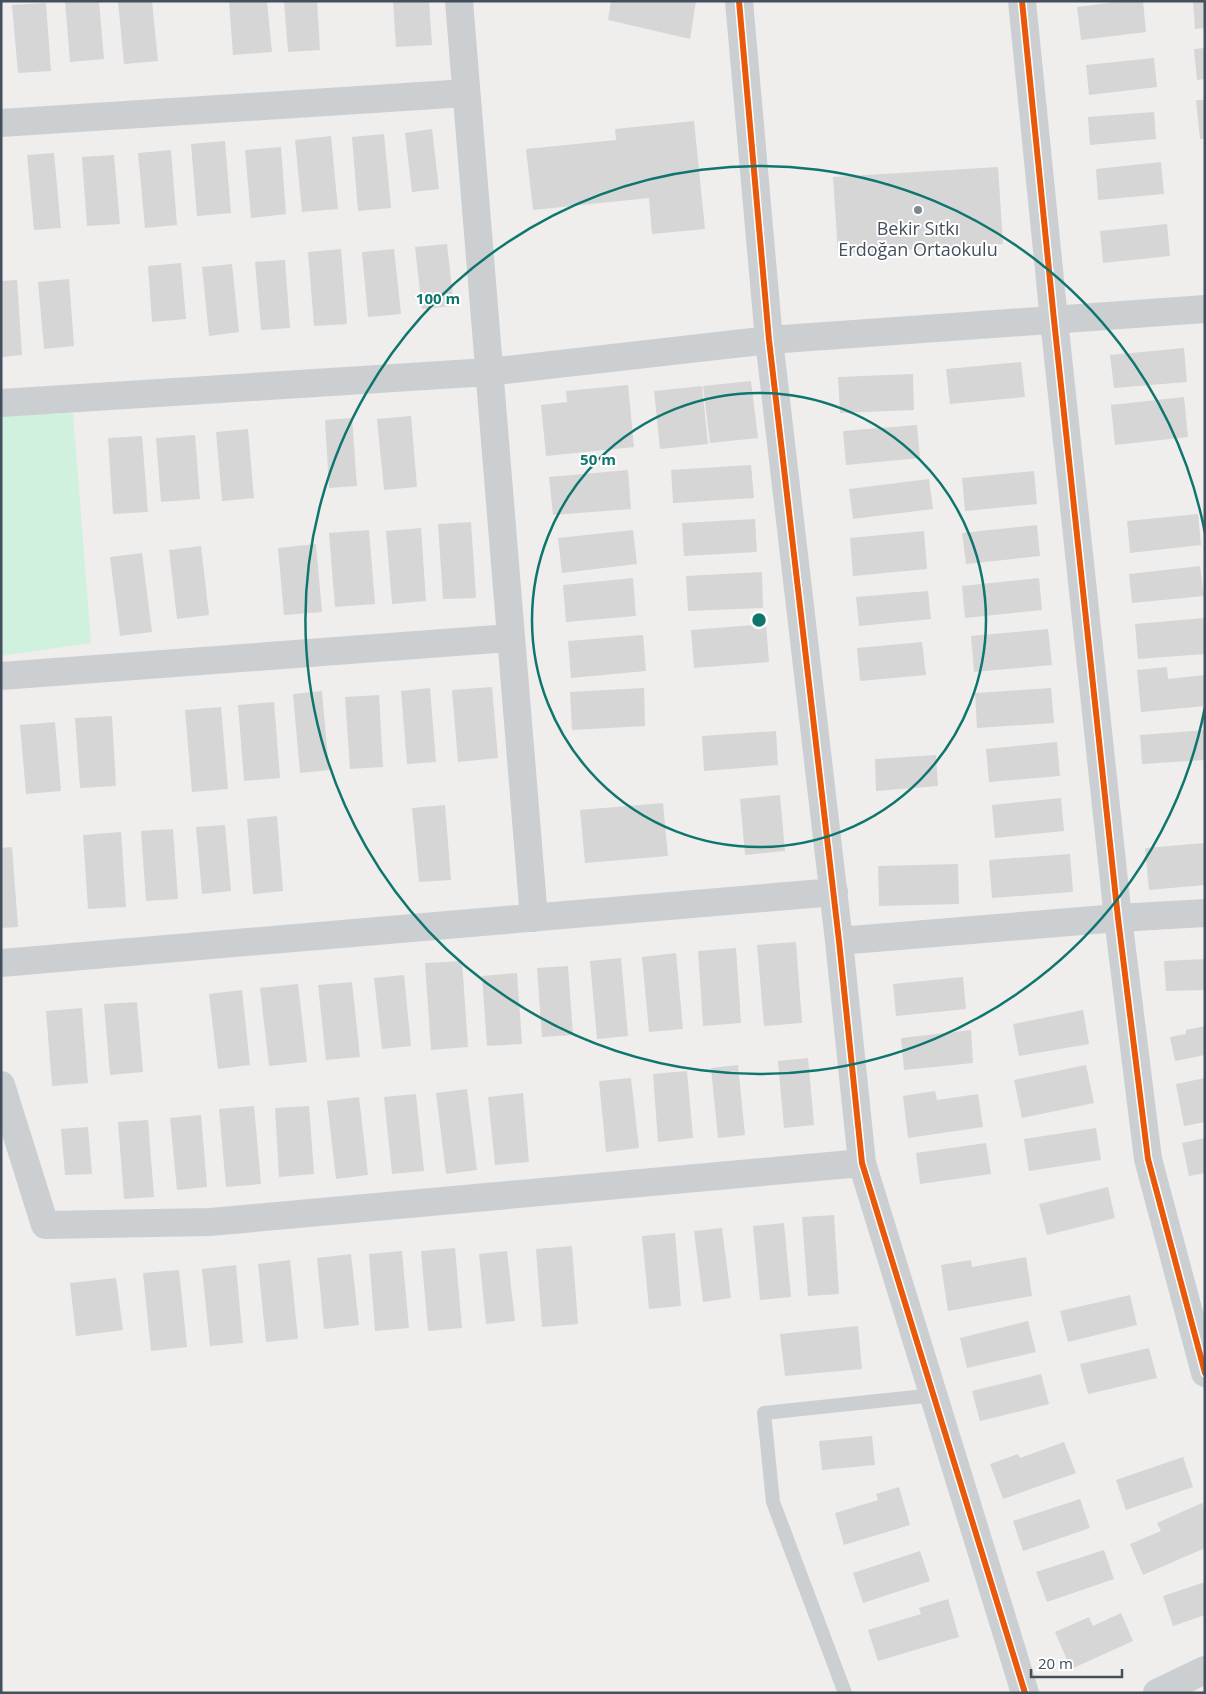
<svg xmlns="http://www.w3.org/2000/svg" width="1206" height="1694" viewBox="0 0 1206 1694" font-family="'Open Sans',sans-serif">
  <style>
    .green { fill: #d0f1dd }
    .building { fill: #d6d6d7 }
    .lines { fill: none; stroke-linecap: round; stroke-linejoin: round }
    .service { stroke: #cccfd2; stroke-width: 14 }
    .minor { stroke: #cccfd2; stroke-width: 28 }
    .cycleway-casing { stroke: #fff; stroke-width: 9 }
    .cycleway { stroke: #e8590c; stroke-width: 6 }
    .ring { fill: none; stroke: #0f766e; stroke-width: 2.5 }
    .poi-dot { fill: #7f878f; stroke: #fff; stroke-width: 2 }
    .labels { text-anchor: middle; stroke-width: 4; stroke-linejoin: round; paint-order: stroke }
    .poi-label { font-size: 18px; fill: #434f5c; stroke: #fff }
    .centre { fill: #0f766e; stroke: #fff; stroke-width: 2.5 }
    .ring-label { font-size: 15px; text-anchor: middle; font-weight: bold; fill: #0f766e; stroke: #fff; stroke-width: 4; stroke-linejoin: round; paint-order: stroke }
  </style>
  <rect width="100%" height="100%" fill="#efeeed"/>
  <path class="green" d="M73,413L91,643L1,656V416Z"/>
  <path class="building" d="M65,1H99L104,59L70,62Z
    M118,1H152L158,61L124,64Z
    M229,1H267L272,52L233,55Z
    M284,1H317L320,50L288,52Z
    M393,1H429L432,45L396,47Z
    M611,1H696L690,39L608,20Z
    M1124,1H1143L1146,32L1081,40L1077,7Z
    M1193,1H1205V28L1195,29Z
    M46,3L51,71L18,73L12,5Z
    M1205,48V79L1197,80L1194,49Z
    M1154,58L1157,87L1089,95L1086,65Z
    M1196,100H1205V139H1200Z
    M1154,112L1156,139L1090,145L1088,117Z
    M694,121L705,229L652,234L649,198L533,210L526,149L616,140L615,129Z
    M432,129L439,189L412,192L405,133Z
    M384,134L391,208L358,211L352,137Z
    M331,136L338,209L302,212L295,140Z
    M225,141L231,213L197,216L191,144Z
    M281,147L286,214L251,218L245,150Z
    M171,150L177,225L145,228L138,153Z
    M54,153L61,228L34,230L27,155Z
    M114,155L120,224L87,226L82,157Z
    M1161,162L1164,194L1098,200L1096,169Z
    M998,167L1003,244L838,254L833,177Z
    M1167,224L1170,256L1103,263L1100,231Z
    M447,244L454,306L422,309L415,247Z
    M341,249L347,324L314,326L308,252Z
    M394,249L401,314L368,317L362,252Z
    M285,260L290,328L261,330L255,262Z
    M181,263L186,319L152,322L148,266Z
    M232,264L239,332L209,336L202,267Z
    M69,279L74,346L44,349L38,282Z
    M17,280L22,355L1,357V281Z
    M1184,348L1187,382L1114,388L1110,355Z
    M1021,362L1025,397L950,404L946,369Z
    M913,374L914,410L840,413L838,377Z
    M751,381L758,438L710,443L703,386Z
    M628,385L634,447L546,456L541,405L567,402L566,391Z
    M702,386L708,444L660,449L654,391Z
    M1184,397L1188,437L1115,445L1111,405Z
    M411,416L417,487L384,490L377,419Z
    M352,418L357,486L329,488L325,420Z
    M917,425L920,458L846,465L843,431Z
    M248,429L254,498L222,501L216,432Z
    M195,435L200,499L161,502L156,438Z
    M142,436L148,512L113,514L108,438Z
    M751,465L754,498L673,503L671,470Z
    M628,470L631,509L553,515L549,477Z
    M1034,471L1037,504L965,511L962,478Z
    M929,479L933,509L853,519L849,489Z
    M1198,514L1201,545L1130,553L1127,521Z
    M755,519L757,552L684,556L682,523Z
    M471,522L476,598L443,599L438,524Z
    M1037,525L1040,556L966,564L962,533Z
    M421,528L426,601L392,604L386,531Z
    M369,530L375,604L335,607L329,533Z
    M633,530L637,564L562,573L558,538Z
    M924,531L927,569L853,576L850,538Z
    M316,544L322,612L284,615L278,548Z
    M201,546L209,615L177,619L169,550Z
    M142,553L152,632L120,636L110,557Z
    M1200,566L1204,596L1132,603L1129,574Z
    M762,572L763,608L688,611L686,576Z
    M633,578L636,616L566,622L563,585Z
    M1039,578L1042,610L965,618L962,586Z
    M928,591L931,619L859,626L856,597Z
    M1205,618V654L1138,659L1135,624Z
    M766,624L769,662L694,668L691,630Z
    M1048,629L1052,665L974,672L971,636Z
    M643,635L646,671L571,678L568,641Z
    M922,642L926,675L860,681L857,648Z
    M1167,667L1168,679L1205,675V706L1141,712L1137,670Z
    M492,687L498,758L458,762L452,690Z
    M430,688L436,762L407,764L401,691Z
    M644,688L645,726L572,730L570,692Z
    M1051,688L1054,723L977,728L975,693Z
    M322,691L329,770L300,773L293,694Z
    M379,695L383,767L350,769L345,697Z
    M274,702L280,778L244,781L238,705Z
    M221,707L228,789L192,792L185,710Z
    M112,716L116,786L80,788L75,718Z
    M55,722L61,791L26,794L20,725Z
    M1205,730V760L1142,764L1140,735Z
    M776,731L778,765L704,771L702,736Z
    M1057,742L1060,776L989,782L986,749Z
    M936,755L938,786L876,791L875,759Z
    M780,795L785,851L745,855L740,799Z
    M1061,798L1064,831L995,838L992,805Z
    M663,803L668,856L585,863L580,810Z
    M445,805L451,880L419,882L412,808Z
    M277,816L283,891L253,894L247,819Z
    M225,825L231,891L202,894L196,827Z
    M173,829L178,899L146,901L141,831Z
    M121,832L126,907L88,909L83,835Z
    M1205,843V885L1149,890L1145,848Z
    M12,847L18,927L1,928V848Z
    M1070,854L1073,892L992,898L989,860Z
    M958,864L959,904L879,906L878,866Z
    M796,942L802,1023L764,1026L757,945Z
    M736,948L741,1023L703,1026L698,951Z
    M676,953L683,1029L649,1032L642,957Z
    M621,958L628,1036L597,1039L590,961Z
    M1205,959V990L1166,991L1164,961Z
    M462,961L468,1047L431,1050L425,963Z
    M568,966L573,1035L542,1037L537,968Z
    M517,973L522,1044L487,1046L482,976Z
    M404,975L411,1046L382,1049L374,978Z
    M963,977L966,1009L896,1016L893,984Z
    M352,982L360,1057L326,1060L318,985Z
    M298,984L307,1062L269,1066L260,988Z
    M242,990L250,1065L218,1069L209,994Z
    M137,1002L143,1072L110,1075L104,1004Z
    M82,1008L88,1083L52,1086L46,1011Z
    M1083,1010L1089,1044L1019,1056L1013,1024Z
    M1205,1026V1055L1175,1061L1170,1037L1186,1034V1030Z
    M971,1030L973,1063L904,1070L901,1038Z
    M808,1058L814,1125L784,1128L778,1061Z
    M738,1065L745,1135L718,1138L711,1068Z
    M1086,1065L1094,1103L1022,1118L1014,1080Z
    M687,1071L693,1138L658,1142L653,1074Z
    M631,1078L639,1148L606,1152L599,1081Z
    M1205,1078V1122L1184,1126L1176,1084Z
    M467,1089L477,1170L446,1174L436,1093Z
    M935,1091L937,1100L978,1094L983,1127L908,1138L903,1096Z
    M523,1093L529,1162L495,1165L488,1097Z
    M416,1094L424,1171L392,1174L384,1097Z
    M359,1097L368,1175L336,1179L327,1101Z
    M254,1106L261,1184L226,1187L219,1109Z
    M309,1106L314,1174L279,1177L275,1108Z
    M201,1115L207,1187L177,1190L170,1118Z
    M148,1120L154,1197L124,1199L118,1122Z
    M88,1127L92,1174L65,1175L61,1129Z
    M1096,1128L1101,1160L1029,1171L1024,1139Z
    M1205,1138V1173L1189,1176L1182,1143Z
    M986,1143L991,1174L920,1184L916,1153Z
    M1108,1187L1115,1218L1047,1235L1039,1204Z
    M834,1215L839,1294L808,1296L802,1217Z
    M784,1223L791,1297L760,1300L753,1226Z
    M722,1228L731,1298L703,1302L694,1231Z
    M675,1233L681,1306L649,1309L642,1236Z
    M572,1246L578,1324L542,1327L536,1249Z
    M455,1248L462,1328L428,1331L421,1251Z
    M402,1251L409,1328L375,1331L369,1254Z
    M507,1251L515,1321L486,1324L479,1254Z
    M351,1254L359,1325L324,1329L317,1258Z
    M1026,1257L1032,1296L948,1311L941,1265L971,1260L972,1267Z
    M290,1260L298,1339L266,1342L258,1264Z
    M236,1265L243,1343L210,1346L202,1269Z
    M179,1270L187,1347L151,1351L143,1273Z
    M116,1278L123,1330L76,1336L70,1283Z
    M1130,1295L1137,1325L1068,1342L1060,1311Z
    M1028,1321L1036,1352L967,1368L960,1338Z
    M858,1326L862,1369L785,1376L780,1334Z
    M1149,1348L1157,1378L1088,1394L1080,1364Z
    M1041,1374L1049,1404L980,1421L972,1391Z
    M872,1436L875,1465L822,1470L819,1441Z
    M1064,1442L1076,1473L1003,1499L990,1464L1018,1454L1020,1458Z
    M1183,1457L1193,1487L1126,1510L1116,1480Z
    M899,1487L910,1525L844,1545L835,1513L878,1500L876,1494Z
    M1080,1499L1090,1528L1023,1551L1013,1521Z
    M1202,1503L1205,1510V1548L1143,1575L1130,1544L1161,1531L1157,1523Z
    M1104,1550L1114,1579L1047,1602L1036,1572Z
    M920,1551L930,1581L863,1603L853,1573Z
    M1205,1582V1615L1173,1626L1163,1596Z
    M948,1599L959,1637L878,1661L868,1630L921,1614L919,1608Z
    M1121,1613L1133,1641L1071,1669L1055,1632L1089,1617L1093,1626Z"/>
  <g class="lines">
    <path class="service" d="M845,1693L773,1502L764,1413L934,1395"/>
    <path class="minor" d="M459,1L534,918
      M739,1L769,340L839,941L862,1163L1025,1693
      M1022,1L1054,320L1118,918L1148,1159L1205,1373
      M1,123L466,93
      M1,403L488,372L769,340L1205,309
      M1,676L510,638
      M839,941L1118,918L1205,913
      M1,963L834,892
      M1,1085L45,1225L210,1222L862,1163
      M1157,1693L1205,1670"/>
    <g class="cycleway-casing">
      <path id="cycleway" d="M739,1L769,340L839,941L862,1163L1025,1693
        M1022,1L1054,320L1118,918L1148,1159L1205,1373"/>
    </g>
    <use href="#cycleway" class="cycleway"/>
  </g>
  <g class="ring">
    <circle cx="759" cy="620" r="227"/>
    <path d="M1205 707A454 454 0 1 1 1205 533"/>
  </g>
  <circle class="poi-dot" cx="918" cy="210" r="5"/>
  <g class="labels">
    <g class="poi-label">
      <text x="918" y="235">Bekir Sıtkı<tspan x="918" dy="21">Erdoğan Ortaokulu</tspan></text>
    </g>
  </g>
  <circle cx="759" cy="620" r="8" class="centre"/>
  <g class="ring-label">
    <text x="438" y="304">100 m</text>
    <text x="598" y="465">50 m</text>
  </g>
  <rect width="1206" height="1694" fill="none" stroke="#434f5c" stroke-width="5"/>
  <path d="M1031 1669v8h91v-8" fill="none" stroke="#434f5c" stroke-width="2.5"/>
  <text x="1038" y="1669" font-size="15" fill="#434f5c" stroke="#ffffff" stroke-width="4" paint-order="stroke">20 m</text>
</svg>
